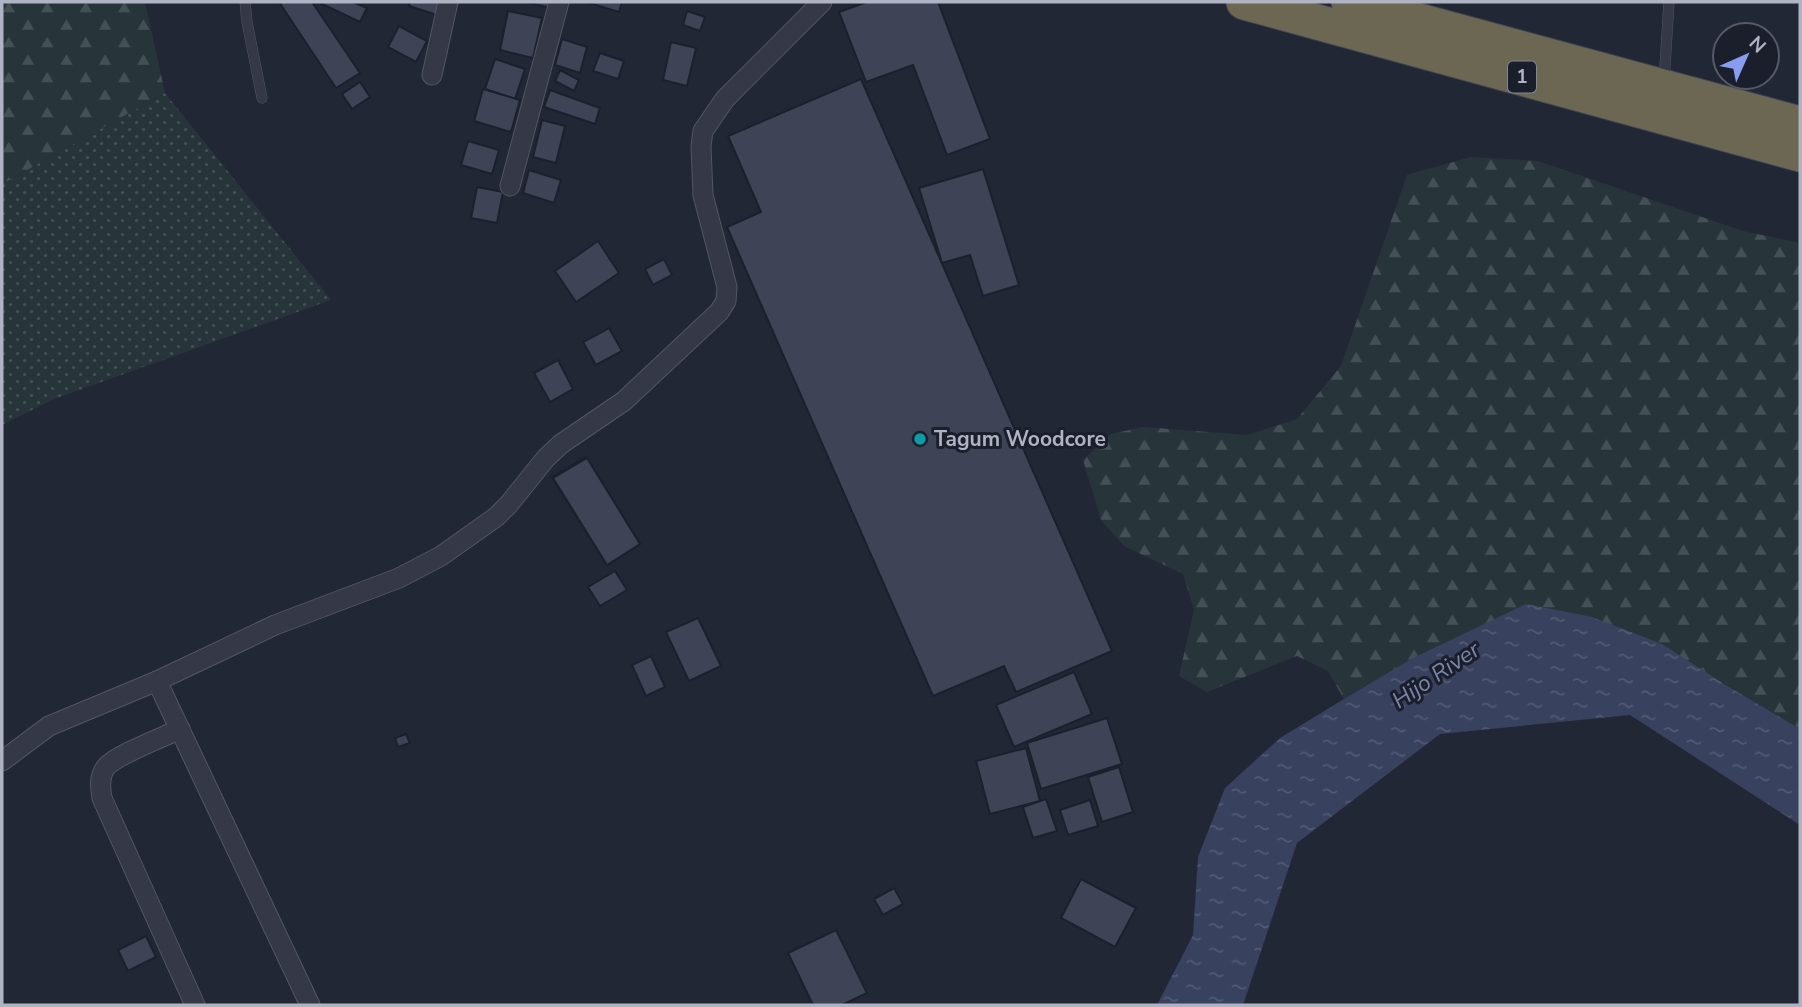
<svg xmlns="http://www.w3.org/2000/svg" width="1802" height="1007" font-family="'Nunito Sans',sans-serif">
	<defs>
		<pattern id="grass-dots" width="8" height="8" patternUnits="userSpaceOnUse" patternTransform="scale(1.75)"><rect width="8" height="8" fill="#27353a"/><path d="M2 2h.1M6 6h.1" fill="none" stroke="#445055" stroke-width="1.8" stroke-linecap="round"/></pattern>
		<pattern id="forest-firs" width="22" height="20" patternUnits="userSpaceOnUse" patternTransform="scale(1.75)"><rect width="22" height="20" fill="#27353a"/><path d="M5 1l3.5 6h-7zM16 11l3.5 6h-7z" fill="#445055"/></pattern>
		<pattern id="water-ripples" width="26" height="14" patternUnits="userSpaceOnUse" patternTransform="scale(1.75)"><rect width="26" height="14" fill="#38415e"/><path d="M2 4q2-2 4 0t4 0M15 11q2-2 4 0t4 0" fill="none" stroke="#525a73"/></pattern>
	</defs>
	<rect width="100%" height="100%" fill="#222736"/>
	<polygon fill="url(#grass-dots)" points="165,93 331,300 54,399 2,425 2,184"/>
	<g fill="url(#forest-firs)">
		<polygon points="2,2 145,2 165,93 2,184"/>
		<polygon points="1471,157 1538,161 1743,231 1800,243 1800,729 1724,684 1411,659 1344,699 1328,671 1297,656 1207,692 1179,676 1194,610 1183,574 1124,546 1101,520 1083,460 1111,434 1143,427 1247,435 1297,419 1341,366 1407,175"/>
	</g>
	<polygon fill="url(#water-ripples)" points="1526,604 1592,617 1662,644 1724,684 1800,729 1800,825 1630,715 1440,734 1297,843 1243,1005 1157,1005 1193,935 1198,857 1225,788 1280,738 1344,699 1411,659"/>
	<g fill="#3e4456" stroke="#1c202d" stroke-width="2">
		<polygon points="279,2 312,2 360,73 336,88"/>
		<polygon points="323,2 353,2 367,8 360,22 322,4"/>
		<polygon points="410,2 441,2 437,15 409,6"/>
		<polygon points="525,2 553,2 551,8"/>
		<polygon points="586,2 622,2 619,12"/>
		<polygon points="867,2 938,2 990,139 947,155 913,65 866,82 839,12"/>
		<polygon points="508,11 542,18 533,58 500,50"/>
		<polygon points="687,11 705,17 700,31 683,25"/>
		<polygon points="399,26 427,41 416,62 388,47"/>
		<polygon points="562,39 587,47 580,73 555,65"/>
		<polygon points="671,42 696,48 687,86 663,80"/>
		<polygon points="600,53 624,61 618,79 593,71"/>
		<polygon points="495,59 525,69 515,99 485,89"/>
		<polygon points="560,70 579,80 574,91 555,81"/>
		<polygon points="861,79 1112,651 1016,692 1004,666 933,696 727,227 761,212 728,136"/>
		<polygon points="360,82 370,97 352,109 342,94"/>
		<polygon points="483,89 520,100 511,132 474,121"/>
		<polygon points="550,90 600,108 595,124 544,107"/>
		<polygon points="542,120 565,126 556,163 533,157"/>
		<polygon points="468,141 499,150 492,174 461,165"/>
		<polygon points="983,169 1019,285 983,296 970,255 942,263 919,188"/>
		<polygon points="529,170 561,180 554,203 523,193"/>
		<polygon points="477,187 503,192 497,223 471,218"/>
		<polygon points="598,241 619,273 576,302 555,271"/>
		<polygon points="664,259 672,275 653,285 645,269"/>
		<polygon points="609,328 622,351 596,365 583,342"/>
		<polygon points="558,360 573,389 550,402 534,373"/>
		<polygon points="586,457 640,544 607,565 552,477"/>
		<polygon points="587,458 640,544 607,565 553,478"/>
		<polygon points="615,571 627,590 600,606 588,587"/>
		<polygon points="698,618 721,666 689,681 666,632"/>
		<polygon points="651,656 665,687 646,696 632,665"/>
		<polygon points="1074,672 1092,714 1014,747 996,705"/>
		<polygon points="1107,718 1122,764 1041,789 1027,743"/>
		<polygon points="406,734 410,743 398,747 395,738"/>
		<polygon points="1026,748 1040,801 990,814 976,761"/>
		<polygon points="1119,767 1133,812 1102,822 1088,777"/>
		<polygon points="1046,799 1057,831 1033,838 1023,807"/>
		<polygon points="1090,800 1098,826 1068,835 1060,810"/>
		<polygon points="1081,879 1136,908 1115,947 1061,918"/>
		<polygon points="894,888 903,904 883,915 874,899"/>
		<polygon points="836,930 867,993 842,1005 813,1005 788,953"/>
		<polygon points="146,936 156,957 128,971 118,950"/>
	</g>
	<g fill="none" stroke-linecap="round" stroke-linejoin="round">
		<defs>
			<g id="lane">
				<polyline points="245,2 247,22 262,98"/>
				<polyline points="1664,82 1669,2"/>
			</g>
			<g id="street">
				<polyline points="432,75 448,2"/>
				<polyline points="510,186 559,2"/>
				<polyline points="157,681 310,1005"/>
				<path d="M180,729C164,737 116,755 106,767C99,776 100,787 102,798L195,1005"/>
				<polyline points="2,761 49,726 157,681 275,625 399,578 441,556 496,517 509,504 546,458 561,444 624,401 719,312 726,301 727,287 703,195 701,146 703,131 725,99 822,2"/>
			</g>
			<g id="highway">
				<polyline points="1244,2 1800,154"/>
				<polyline points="1349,2 1800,124"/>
			</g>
		</defs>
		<use href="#lane" stroke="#525664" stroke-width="11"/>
		<use href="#street" stroke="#525664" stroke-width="21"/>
		<use href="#highway" stroke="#3f4351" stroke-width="37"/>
		<use href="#lane" stroke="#353947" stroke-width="10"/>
		<use href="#street" stroke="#353947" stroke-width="19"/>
		<use href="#highway" stroke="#6c6753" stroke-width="35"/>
	</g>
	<circle fill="#0f9aa8" stroke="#1b1e2b" stroke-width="2.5" cx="920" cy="439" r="7"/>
	<g text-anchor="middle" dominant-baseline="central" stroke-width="6" stroke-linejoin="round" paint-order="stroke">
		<rect fill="#1b1e2b" stroke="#838695" stroke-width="2" x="1508" y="61.5" width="28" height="31" rx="5"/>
		<g font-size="19" font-weight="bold" fill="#afb3c3">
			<text x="1522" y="77">1</text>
		</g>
		<g font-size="21" font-weight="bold" fill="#afb3c3" stroke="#1b1e2b" text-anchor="start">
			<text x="934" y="439">Tagum Woodcore</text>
		</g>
		<g font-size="23" font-style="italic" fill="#7a86aa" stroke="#1b1e2b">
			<text transform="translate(1436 675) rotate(-34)">Hijo River</text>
		</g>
	</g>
	<rect width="1802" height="1007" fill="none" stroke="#afb3c3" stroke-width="7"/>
	<g transform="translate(1746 56) rotate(45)"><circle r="33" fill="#1b1e2b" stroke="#565a68" stroke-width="2"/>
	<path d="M0-5L12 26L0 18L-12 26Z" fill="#889def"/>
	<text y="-10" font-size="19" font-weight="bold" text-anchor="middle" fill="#afb3c3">N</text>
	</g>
</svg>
